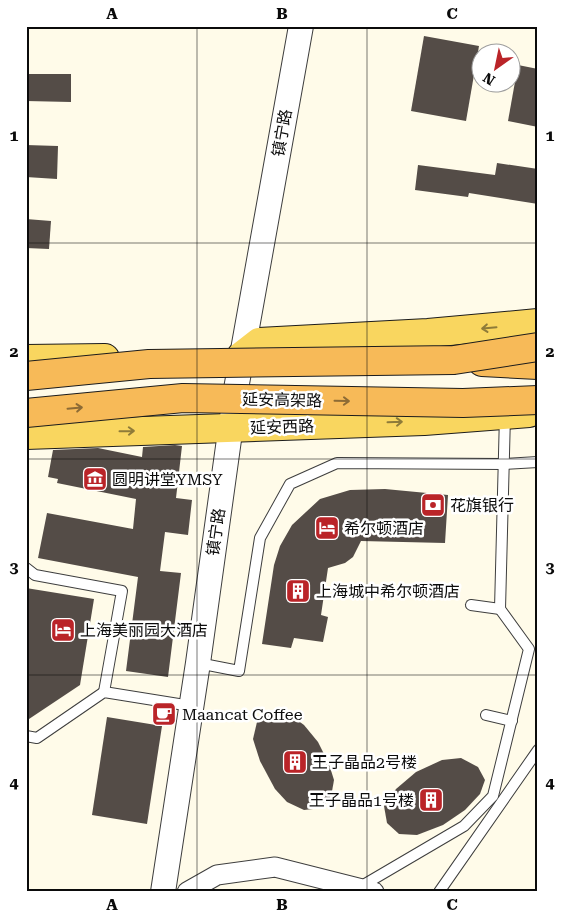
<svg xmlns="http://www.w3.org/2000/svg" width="564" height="918" font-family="'Roboto Serif','Noto Sans SC',serif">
	<rect width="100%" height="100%" fill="#fffbe9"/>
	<g fill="#544c47">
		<polygon points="424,36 479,46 466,121 411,111"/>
		<polygon points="518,65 538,69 538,127 508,121"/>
		<polygon points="26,74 71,74 71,102 26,101"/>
		<polygon points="26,145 58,146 57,179 26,177"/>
		<polygon points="497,163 538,169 538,204 469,193 468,197 415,190 418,165 495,175"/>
		<polygon points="26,219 51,221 49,249 26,248"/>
		<polygon points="175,445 182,446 176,498 192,500 188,535 165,532 160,571 181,573 168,677 126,671 138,577 38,558 47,513 133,529 136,499 57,483 58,479 48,477 53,450 98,448 142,457 143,447"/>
		<polygon points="385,489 448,495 445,543 361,541 353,557 345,563 328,568 321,615 328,617 323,642 294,638 291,648 262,644 274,565 280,546 292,525 320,499 350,490"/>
		<polygon points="26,588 94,599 80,685 26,721"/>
		<polygon points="269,712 286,712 304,725 318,742 329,764 334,780 331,797 322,808 304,810 287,802 275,789 260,761 253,739 257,722"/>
		<polygon points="107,717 162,726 147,824 92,815"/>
		<polygon points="461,758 478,767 485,780 480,794 465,810 443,825 417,835 399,834 387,823 384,806 396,789 416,772 442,760"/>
	</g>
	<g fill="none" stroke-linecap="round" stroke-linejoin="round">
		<defs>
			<g id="service">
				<polyline points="26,568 35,575 122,591 104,692"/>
				<polyline points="471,605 500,609"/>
				<polyline points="198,663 239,671 260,538 290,484 337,463 504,464 538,462"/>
				<polyline points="486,715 512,721"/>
				<polyline points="26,736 37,738 104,692 191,706"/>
				<polyline points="360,887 464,826 493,796 529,649 500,609 505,415"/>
				<polyline points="439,892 538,750"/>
			</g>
			<polyline id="minor" points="187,892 217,875 275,867 374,892"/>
			<polyline id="tertiary" points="163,892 198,663 236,389 301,26"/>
			<g id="primary">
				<polyline points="241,356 259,342 428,333 538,323"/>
				<polyline points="26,359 105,358"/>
				<polyline points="26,435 424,421 529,413"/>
			</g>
			<polyline id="trunk" points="482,362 538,365"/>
		</defs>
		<use href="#service" stroke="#3e3e3e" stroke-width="12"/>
		<use href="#minor" stroke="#3e3e3e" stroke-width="21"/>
		<use href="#tertiary" stroke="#3e3e3e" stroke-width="26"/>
		<use href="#primary" stroke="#1c1c1c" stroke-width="30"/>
		<use href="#trunk" stroke="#1c1c1c" stroke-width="30"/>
		<use href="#service" stroke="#fff" stroke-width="10"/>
		<use href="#minor" stroke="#fff" stroke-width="19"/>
		<use href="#tertiary" stroke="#fff" stroke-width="24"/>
		<use href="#primary" stroke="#f9d65f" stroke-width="28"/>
		<use href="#trunk" stroke="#f7ba58" stroke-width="28"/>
		<defs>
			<g id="trunk-bridge">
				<polyline points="26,376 149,364 454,360 538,347"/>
				<polyline points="26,413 183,398 463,403 538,400"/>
			</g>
		</defs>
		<use href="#trunk-bridge" stroke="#1c1c1c" stroke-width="30" stroke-linecap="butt"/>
		<use href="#trunk-bridge" stroke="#f7ba58" stroke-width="28"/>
	</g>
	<defs><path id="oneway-shaft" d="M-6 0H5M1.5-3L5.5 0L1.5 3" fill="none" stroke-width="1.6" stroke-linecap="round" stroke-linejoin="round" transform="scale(1.25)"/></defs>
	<g stroke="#8e7b39">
		<use href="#oneway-shaft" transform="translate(489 328) rotate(175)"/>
		<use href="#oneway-shaft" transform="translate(395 422) rotate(-2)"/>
		<use href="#oneway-shaft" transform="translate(127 431) rotate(-1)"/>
	</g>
	<g stroke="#8d6b35">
		<use href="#oneway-shaft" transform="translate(342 401) rotate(1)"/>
		<use href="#oneway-shaft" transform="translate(75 408) rotate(-5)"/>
	</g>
	<path fill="none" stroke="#0b0b0b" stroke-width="1" stroke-opacity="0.55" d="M197,26V892M367,26V892M26,243H538M26,459H538M26,675H538"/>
	<defs>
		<symbol id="museum-square" viewBox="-11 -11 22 22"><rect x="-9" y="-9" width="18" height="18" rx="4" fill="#ba2428" stroke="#fff"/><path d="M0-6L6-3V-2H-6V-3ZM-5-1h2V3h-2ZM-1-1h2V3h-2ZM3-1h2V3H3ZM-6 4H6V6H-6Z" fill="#fff"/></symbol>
		<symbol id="bank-square" viewBox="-11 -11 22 22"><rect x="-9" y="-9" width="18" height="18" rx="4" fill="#ba2428" stroke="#fff"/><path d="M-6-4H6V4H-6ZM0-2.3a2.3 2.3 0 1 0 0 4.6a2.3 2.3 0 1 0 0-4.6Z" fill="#fff"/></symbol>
		<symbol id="hotel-square" viewBox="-11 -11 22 22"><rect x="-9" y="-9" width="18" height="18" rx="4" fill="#ba2428" stroke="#fff"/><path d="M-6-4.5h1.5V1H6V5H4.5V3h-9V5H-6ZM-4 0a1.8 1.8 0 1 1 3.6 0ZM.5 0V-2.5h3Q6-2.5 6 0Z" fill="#fff"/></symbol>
		<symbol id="building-square" viewBox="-11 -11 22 22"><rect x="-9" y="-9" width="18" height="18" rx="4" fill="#ba2428" stroke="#fff"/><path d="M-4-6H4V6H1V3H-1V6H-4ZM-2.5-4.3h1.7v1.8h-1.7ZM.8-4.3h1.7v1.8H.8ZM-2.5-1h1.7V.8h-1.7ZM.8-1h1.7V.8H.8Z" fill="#fff"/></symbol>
		<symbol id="cafe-square" viewBox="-11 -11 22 22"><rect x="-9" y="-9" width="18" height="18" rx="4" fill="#ba2428" stroke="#fff"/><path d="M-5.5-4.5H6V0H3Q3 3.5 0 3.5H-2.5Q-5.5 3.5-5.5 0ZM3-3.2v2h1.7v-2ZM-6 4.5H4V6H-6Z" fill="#fff"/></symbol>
	</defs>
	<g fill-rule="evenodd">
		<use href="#museum-square" x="81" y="465" width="28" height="28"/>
		<use href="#bank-square" x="419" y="491" width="28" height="28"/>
		<use href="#hotel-square" x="313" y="514" width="28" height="28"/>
		<use href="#building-square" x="284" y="577" width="28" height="28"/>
		<use href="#hotel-square" x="49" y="616" width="28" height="28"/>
		<use href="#cafe-square" x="150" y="700" width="28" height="28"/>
		<use href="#building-square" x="281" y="748" width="28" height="28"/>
		<use href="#building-square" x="417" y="786" width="28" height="28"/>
	</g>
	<g text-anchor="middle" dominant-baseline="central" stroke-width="5" stroke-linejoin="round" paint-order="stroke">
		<g font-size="16" fill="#0b0b0b" stroke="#fff">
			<text transform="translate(282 133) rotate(-80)">镇宁路</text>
			<text transform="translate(282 400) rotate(1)">延安高架路</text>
			<text transform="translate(282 427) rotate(-2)">延安西路</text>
			<text transform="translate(216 532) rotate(-82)">镇宁路</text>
		</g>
		<g font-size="16" fill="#0b0b0b" stroke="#fff" text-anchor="start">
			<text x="112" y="479">圆明讲堂YMSY</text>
			<text x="450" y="505">花旗银行</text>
			<text x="344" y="528">希尔顿酒店</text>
			<text x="316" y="591">上海城中希尔顿酒店</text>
			<text x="80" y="630">上海美丽园大酒店</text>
			<text x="182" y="714">Maancat Coffee</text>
			<text x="312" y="762">王子晶品2号楼</text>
			<text x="414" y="800" text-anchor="end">王子晶品1号楼</text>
		</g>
	</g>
	<rect width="564" height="918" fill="none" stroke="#ffffff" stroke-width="55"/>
	<g transform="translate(496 68) rotate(213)"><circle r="24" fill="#ffffff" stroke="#9d9d9d"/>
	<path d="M0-4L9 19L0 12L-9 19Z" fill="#ba2428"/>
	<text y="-8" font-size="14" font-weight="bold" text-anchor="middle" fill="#0b0b0b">N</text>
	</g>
	<rect x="28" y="28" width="508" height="862" fill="none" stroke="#0b0b0b" stroke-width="2"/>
	<g font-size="16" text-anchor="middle" font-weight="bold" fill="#0b0b0b">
		<text x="112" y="19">A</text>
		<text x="282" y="19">B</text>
		<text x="452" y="19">C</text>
		<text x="14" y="141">1</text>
		<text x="550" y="141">1</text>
		<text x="14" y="357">2</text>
		<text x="550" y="357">2</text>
		<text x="14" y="573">3</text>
		<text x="550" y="573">3</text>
		<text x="14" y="788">4</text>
		<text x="550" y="788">4</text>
		<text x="112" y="910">A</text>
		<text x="282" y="910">B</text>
		<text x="452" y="910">C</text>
	</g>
</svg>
